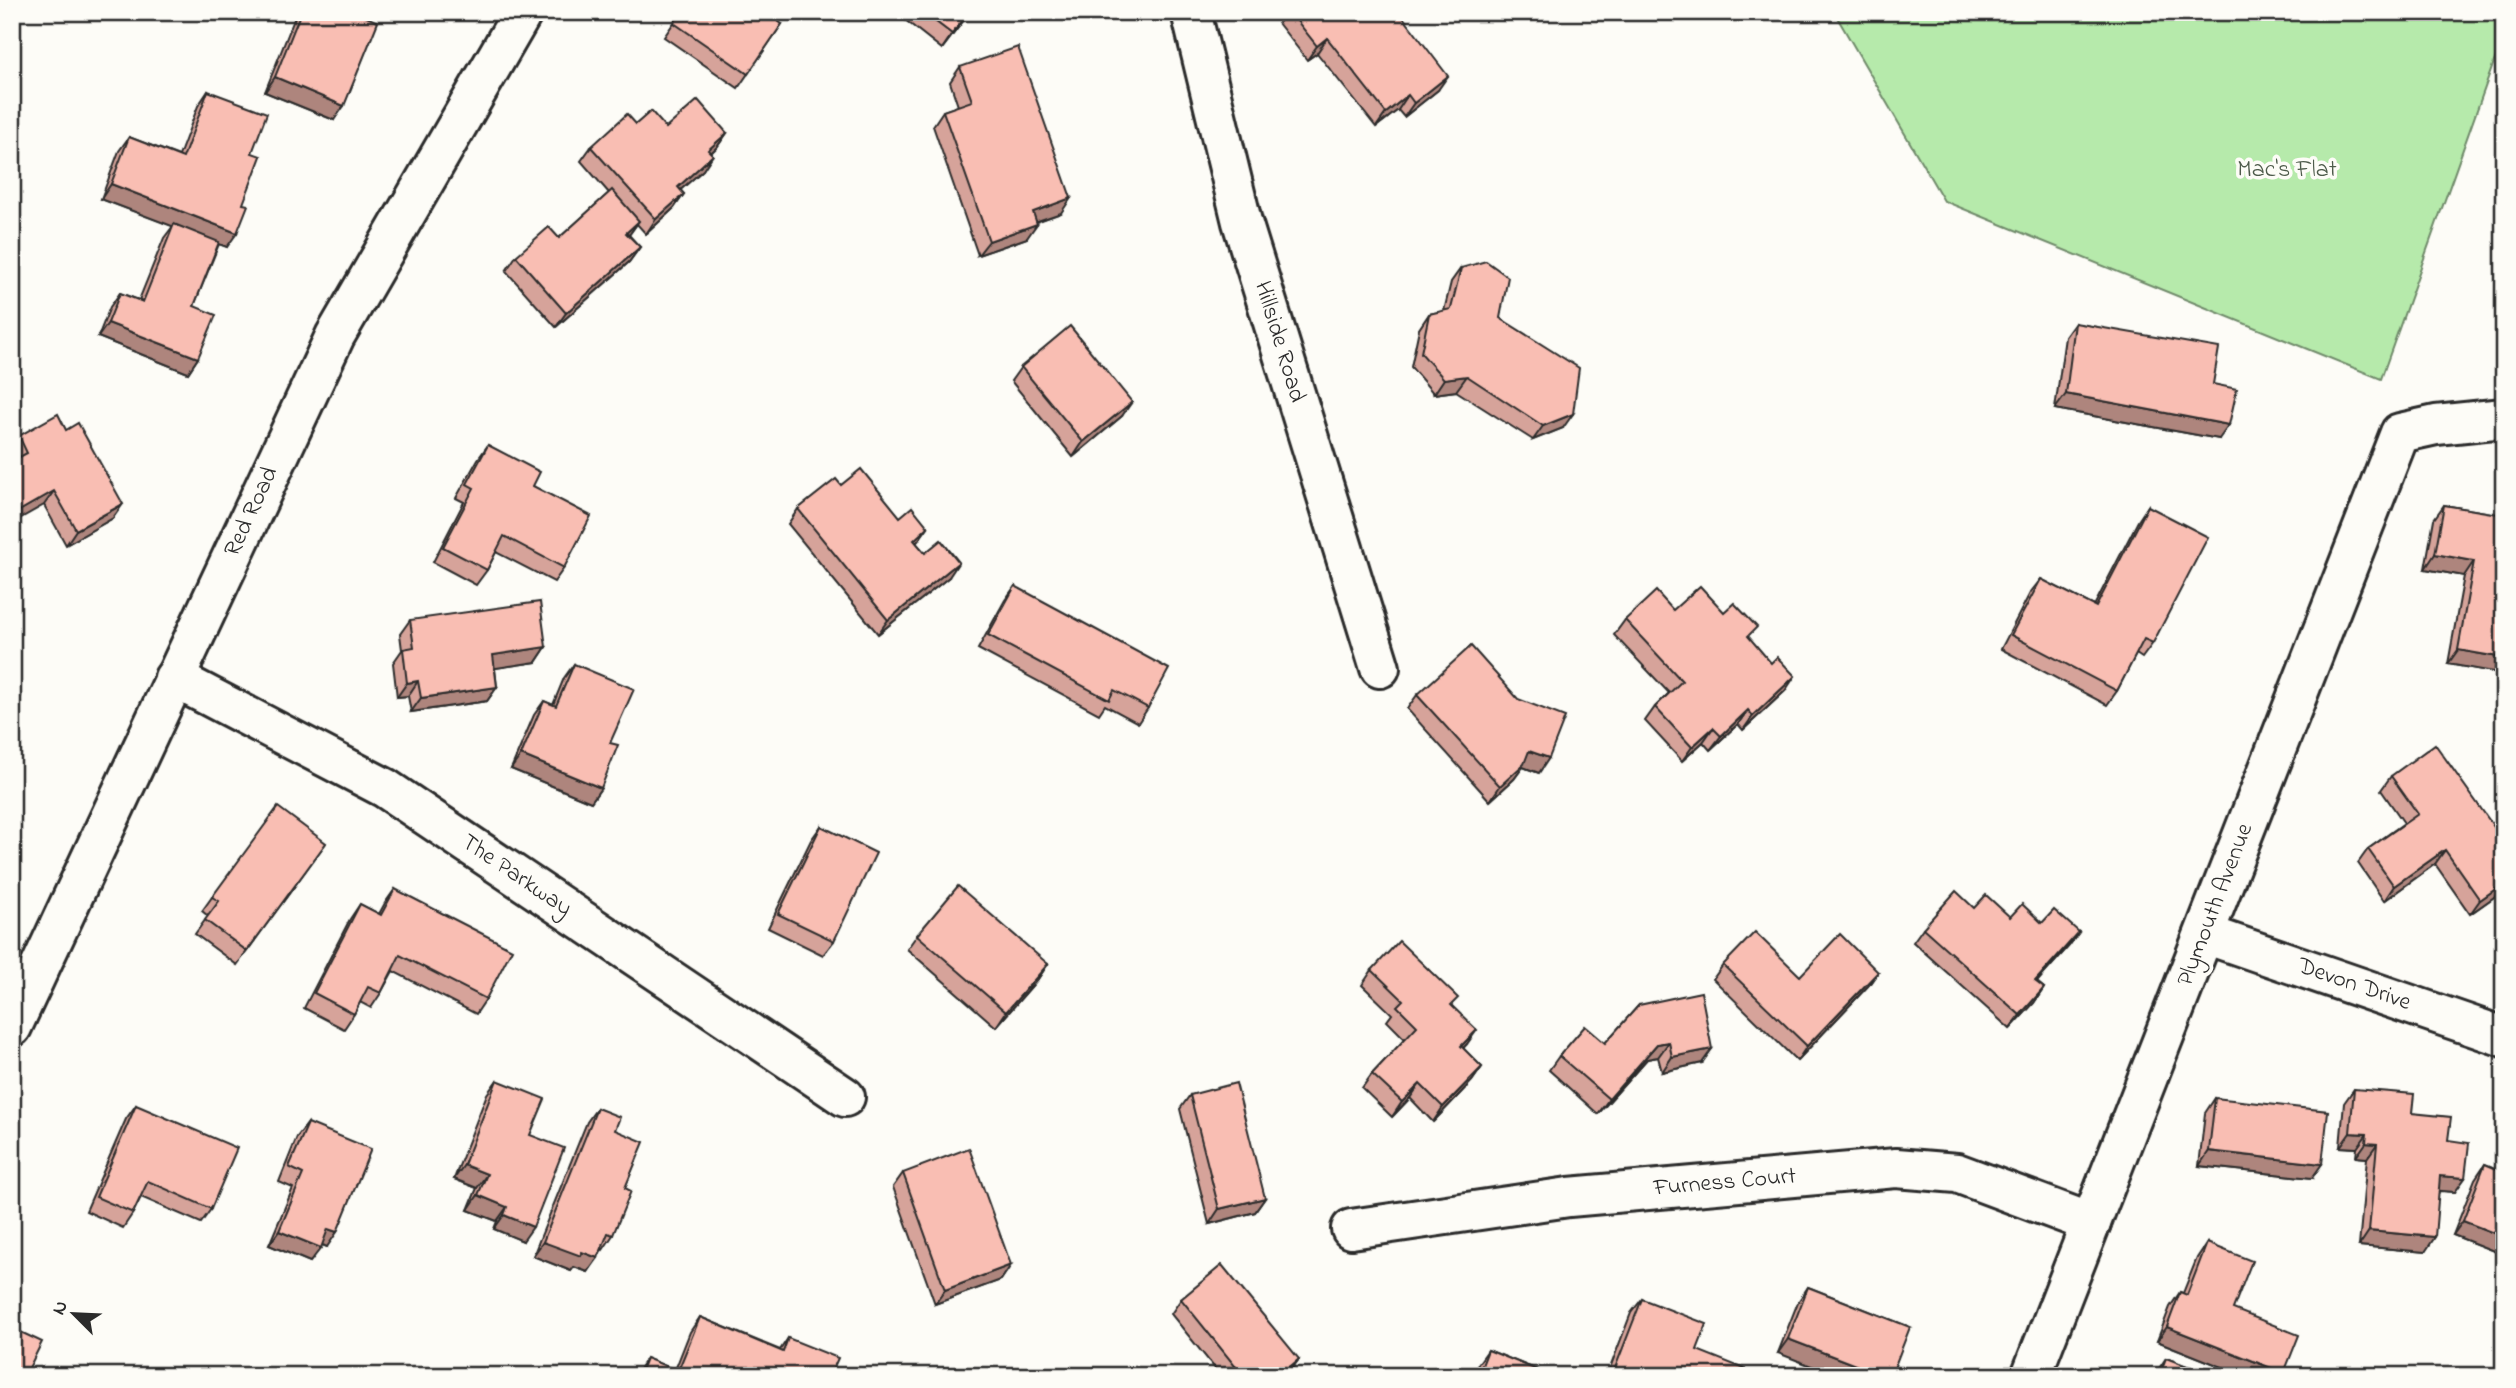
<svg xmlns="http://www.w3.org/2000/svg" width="2516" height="1388" font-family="'Indie Flower',sans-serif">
	<rect width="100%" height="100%" fill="#fdfcf7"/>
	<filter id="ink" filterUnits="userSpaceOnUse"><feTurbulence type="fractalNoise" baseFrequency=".0143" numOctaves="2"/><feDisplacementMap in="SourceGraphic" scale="14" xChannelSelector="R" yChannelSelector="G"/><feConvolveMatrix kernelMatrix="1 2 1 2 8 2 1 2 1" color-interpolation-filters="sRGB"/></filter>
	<g filter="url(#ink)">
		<polygon fill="#b6eaab" stroke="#708a6b" stroke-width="2" points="1834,12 2504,12 2504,34 2381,379 1944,201"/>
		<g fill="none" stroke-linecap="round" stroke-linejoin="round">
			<defs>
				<g id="street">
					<polyline points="1191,12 1242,222 1380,668"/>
					<polyline points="174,678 385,788 845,1097"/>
					<polyline points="2205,934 2504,1037"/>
					<polyline points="12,1027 335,336 523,12"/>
					<polyline points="1351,1229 1569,1197 1896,1168 1957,1173 2091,1223"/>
					<polyline points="2031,1376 2400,433 2436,425 2504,418"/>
				</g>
			</defs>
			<use href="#street" stroke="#2b2b2b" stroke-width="44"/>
			<use href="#street" stroke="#fdfcf7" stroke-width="38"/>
		</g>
		<g fill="#d6a39a" stroke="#2b2b2b" stroke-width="2">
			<polygon points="297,12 355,12 334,120 265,92"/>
			<polygon points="681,12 782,24 738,88 664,37"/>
			<polygon points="895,12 970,12 942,49"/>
			<polygon points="1285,12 1290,12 1438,90 1404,117 1398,110 1376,127 1317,53 1307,60 1278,23"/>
			<polygon points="960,67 1061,213 1036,222 1027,238 978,255 933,126 943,111 958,106 950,82"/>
			<polygon points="208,91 252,153 227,247 219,244 194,306 198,358 188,373 98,337 110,307 120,293 139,300 164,238 173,226 101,199 119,151 129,137 179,156 198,106"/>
			<polygon points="636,124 666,128 727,133 717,147 711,153 703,170 680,190 684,194 674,208 646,234 637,224 629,235 640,247 629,262 556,327 506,271 516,256 559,238 609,193 581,161 591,147"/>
			<polygon points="1461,268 1500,318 1563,428 1533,440 1456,391 1434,394 1411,367 1419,329 1429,314 1444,311 1451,282"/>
			<polygon points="2075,323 2213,384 2219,439 2055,409 2065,337"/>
			<polygon points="1021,367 1122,416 1073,457 1011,381"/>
			<polygon points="19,436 113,518 66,545 44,505 12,458 12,445"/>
			<polygon points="488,445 533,486 564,568 554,582 496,552 487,570 476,585 433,562 464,502 456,498 478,459"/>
			<polygon points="841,485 900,517 928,527 916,543 925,553 949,577 878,634 788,524 798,509"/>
			<polygon points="2444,505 2504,515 2499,673 2448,664 2464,576 2425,569 2434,519"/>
			<polygon points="2148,506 2153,643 2142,658 2136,654 2117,691 2107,705 2001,649 2030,593 2041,579 2094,606 2138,521"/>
			<polygon points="1015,586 1148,708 1138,723 1105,705 1099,714 978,649 1005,600"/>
			<polygon points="1673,610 1749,638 1785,691 1743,730 1738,724 1710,750 1703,742 1682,761 1645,721 1655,707 1669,693 1614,635 1625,620"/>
			<polygon points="410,620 546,647 536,662 495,668 497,687 487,701 411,712 408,696 397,697 393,663 402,650 400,634"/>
			<polygon points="574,664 610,743 601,788 591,802 511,769 534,715 544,701 553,705 564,678"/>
			<polygon points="1417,695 1539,773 1523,767 1514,779 1490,801 1407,709"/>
			<polygon points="2391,776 2504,841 2504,890 2470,914 2435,864 2384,901 2358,863 2368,849 2404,823 2381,790"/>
			<polygon points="821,826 834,941 823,955 768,928 811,840"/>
			<polygon points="326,843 237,965 195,934 208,916 202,911 212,897"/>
			<polygon points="395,889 486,999 476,1014 393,971 381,993 371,1008 360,1002 354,1014 344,1029 304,1008 350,919 360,904 379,914 385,903"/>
			<polygon points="1974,908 2010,917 2042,923 2079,932 2069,946 2037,982 2044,988 2034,1003 2010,1029 1913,942 1923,928"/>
			<polygon points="917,935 1048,964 1038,979 996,1027 907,949"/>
			<polygon points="1723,965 1800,976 1878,972 1868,986 1797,1061 1713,979"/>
			<polygon points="1372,970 1452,1006 1467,1044 1463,1048 1482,1067 1472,1081 1433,1122 1410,1098 1392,1117 1362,1088 1372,1074 1405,1039 1387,1021 1392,1014 1362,985"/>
			<polygon points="1639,1005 1702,1063 1662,1072 1658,1057 1647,1059 1598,1114 1549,1070 1559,1056 1605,1043"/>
			<polygon points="497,1080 530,1135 523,1241 494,1229 497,1221 468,1210 477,1188 454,1179 487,1094"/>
			<polygon points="2354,1089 2412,1113 2448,1140 2455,1192 2439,1191 2425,1252 2359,1246 2367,1158 2356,1157 2357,1148 2340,1147 2344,1103"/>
			<polygon points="1190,1095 1265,1198 1255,1212 1209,1224 1180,1109"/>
			<polygon points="2215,1098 2312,1178 2199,1166 2205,1113"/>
			<polygon points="136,1105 211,1209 201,1223 141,1197 133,1213 123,1228 86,1211 126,1119"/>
			<polygon points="597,1108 615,1130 613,1235 603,1250 602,1249 588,1272 574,1267 571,1271 533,1256 587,1122"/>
			<polygon points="308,1123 327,1247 322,1245 310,1262 269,1245 293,1188 279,1182 297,1137"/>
			<polygon points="2485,1164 2504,1172 2504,1255 2453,1235 2475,1179"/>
			<polygon points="903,1173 1011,1265 1001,1280 935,1304 893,1187"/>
			<polygon points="2207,1243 2233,1309 2284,1373 2282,1376 2245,1376 2157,1341 2170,1307 2180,1292 2183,1293 2197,1258"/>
			<polygon points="1808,1287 1910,1327 1778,1353 1798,1302"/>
			<polygon points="1181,1299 1299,1359 1286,1376 1221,1376 1171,1314"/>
			<polygon points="1642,1299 1697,1350 1743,1376 1607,1376 1631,1313"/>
			<polygon points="700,1317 780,1350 788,1338 830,1376 635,1376 646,1358 675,1370 690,1332"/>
			<polygon points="1488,1350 1552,1376 1473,1376 1478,1364"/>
			<polygon points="2166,1358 2213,1376 2154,1376"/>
		</g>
		<g fill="#ae857d" stroke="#2b2b2b" stroke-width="2">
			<polygon points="969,12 970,12 942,49 952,34"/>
			<polygon points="1327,38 1317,53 1307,60 1317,46"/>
			<polygon points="1448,76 1438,90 1404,117 1414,103"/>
			<polygon points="275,77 344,106 334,120 265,92"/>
			<polygon points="1408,95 1398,110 1376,127 1386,113"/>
			<polygon points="727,133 717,147 698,165 708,150"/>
			<polygon points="713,155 703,170 668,201 678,187"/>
			<polygon points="111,184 237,233 227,247 101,199"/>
			<polygon points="684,194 674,208 646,234 656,219"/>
			<polygon points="1071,198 1061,213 1023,226 1033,212"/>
			<polygon points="639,221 629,235 626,233"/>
			<polygon points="1037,224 1027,238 978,255 989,241"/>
			<polygon points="640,247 629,262 556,327 566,313"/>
			<polygon points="108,323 198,358 188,373 98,337"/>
			<polygon points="1467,376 1456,391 1434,394 1444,379"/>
			<polygon points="2066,394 2229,425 2219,439 2055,409"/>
			<polygon points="1132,402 1122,416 1073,457 1083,442"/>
			<polygon points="1573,414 1563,428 1533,440 1543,426"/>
			<polygon points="54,491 44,505 12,523 12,515"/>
			<polygon points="123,504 113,518 66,545 76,530"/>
			<polygon points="928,527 918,541 904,554 914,540"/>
			<polygon points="2435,554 2474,561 2464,576 2425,569"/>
			<polygon points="959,562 949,577 878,634 888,620"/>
			<polygon points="546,647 536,662 483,670 493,655"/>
			<polygon points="2458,650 2504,658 2504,667 2499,673 2448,664"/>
			<polygon points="1795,676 1785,691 1743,730 1753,716"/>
			<polygon points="418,681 408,696 397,697 407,683"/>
			<polygon points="497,687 487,701 411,712 421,698"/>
			<polygon points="1748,710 1738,724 1710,750 1721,736"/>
			<polygon points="1713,728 1703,742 1682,761 1692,747"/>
			<polygon points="1529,751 1549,758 1539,773 1523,767 1514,779 1490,801 1500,786"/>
			<polygon points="521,755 601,788 591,802 511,769"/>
			<polygon points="2445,850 2435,864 2384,901 2394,886"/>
			<polygon points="2504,883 2504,890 2470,914 2480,900"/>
			<polygon points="2079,932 2069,946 2025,995 2035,981"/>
			<polygon points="1048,964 1038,979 996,1027 1006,1012"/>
			<polygon points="1878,972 1868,986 1797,1061 1807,1046"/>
			<polygon points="2044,988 2034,1003 2010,1029 2020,1015"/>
			<polygon points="1477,1030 1467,1044 1451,1061 1461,1046"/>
			<polygon points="1669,1042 1658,1057 1647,1059 1598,1114 1609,1099 1657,1044"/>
			<polygon points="1712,1049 1702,1063 1662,1072 1672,1057"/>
			<polygon points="1482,1067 1472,1081 1433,1122 1443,1107"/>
			<polygon points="1420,1084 1410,1098 1392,1117 1402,1102"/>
			<polygon points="2350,1133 2367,1134 2357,1148 2340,1147"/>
			<polygon points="2366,1143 2377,1144 2367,1158 2356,1157"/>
			<polygon points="2209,1151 2322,1164 2312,1178 2199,1166"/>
			<polygon points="464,1165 487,1174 477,1188 454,1179"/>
			<polygon points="2440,1176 2465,1178 2455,1192 2430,1190"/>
			<polygon points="478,1195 507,1207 497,1221 468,1210"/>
			<polygon points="1265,1198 1255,1212 1209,1224 1219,1209"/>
			<polygon points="504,1215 533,1227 523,1241 494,1229"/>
			<polygon points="2463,1221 2504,1237 2504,1255 2453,1235"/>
			<polygon points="328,1229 337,1232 327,1247 318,1243"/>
			<polygon points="279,1231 321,1248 310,1262 269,1245"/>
			<polygon points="2369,1231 2435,1237 2425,1252 2359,1246"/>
			<polygon points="543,1242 582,1252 598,1258 588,1272 574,1267 571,1271 533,1256"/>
			<polygon points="1011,1265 1001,1280 935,1304 945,1290"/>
			<polygon points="2167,1327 2284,1373 2282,1376 2245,1376 2157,1341"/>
			<polygon points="1788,1339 1884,1376 1837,1376 1778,1353"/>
			<polygon points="1299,1359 1289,1373 1286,1376 1279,1376"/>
		</g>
		<g fill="#f9beb3" stroke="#2b2b2b" stroke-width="2">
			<polygon points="301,12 355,12 378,22 344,106 275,77"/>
			<polygon points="681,12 765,12 782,24 748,74 674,23"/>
			<polygon points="923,12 969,12 952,34"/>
			<polygon points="1290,12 1399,12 1448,76 1414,103 1408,95 1386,113 1327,38 1317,46"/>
			<polygon points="1018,47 1071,198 1033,212 1037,224 989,241 943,111 972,101 960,67"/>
			<polygon points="208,91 267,113 252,153 261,156 243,204 248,205 237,233 111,184 129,137 183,158"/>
			<polygon points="698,100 727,133 708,150 713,155 678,187 684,194 656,219 591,147 627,114 636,124 651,111 666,128"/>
			<polygon points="612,190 639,221 626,233 640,247 566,313 516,256 549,227 559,238"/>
			<polygon points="174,224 219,242 194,306 216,315 198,358 108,323 120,293 143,302"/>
			<polygon points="1486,261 1508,277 1500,318 1579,368 1573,414 1543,426 1467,376 1444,379 1421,353 1429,314 1451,309 1461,268"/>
			<polygon points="2075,323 2219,348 2213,384 2237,389 2229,425 2066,394"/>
			<polygon points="1070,326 1132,402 1083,442 1021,367"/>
			<polygon points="58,414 66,430 78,423 123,504 76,530 54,491 12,515 12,461 27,453 19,436"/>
			<polygon points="488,445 540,472 533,486 591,516 564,568 504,536 487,570 443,547 474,488 467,484"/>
			<polygon points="861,469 900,517 912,507 928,527 914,540 925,553 941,540 959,562 888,620 798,509 836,479 841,485"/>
			<polygon points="2444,505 2504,515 2504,658 2458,650 2474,561 2435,554"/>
			<polygon points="2148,506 2208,537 2153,643 2144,639 2117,691 2011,635 2041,579 2096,607"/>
			<polygon points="1015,586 1169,669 1148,708 1114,690 1109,700 988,635"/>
			<polygon points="1700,586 1724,612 1734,603 1757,627 1748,636 1771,663 1777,657 1795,676 1753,716 1748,710 1721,736 1713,728 1692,747 1655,707 1682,681 1625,620 1656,591 1673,610"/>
			<polygon points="540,602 546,647 493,655 497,687 421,698 418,681 407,683 403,649 414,647 410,620"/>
			<polygon points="1471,646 1518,699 1565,717 1549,758 1529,751 1524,764 1500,786 1417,695"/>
			<polygon points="574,664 634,689 610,743 618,745 601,788 521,755 544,701 556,706"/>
			<polygon points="12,692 21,696 12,717"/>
			<polygon points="12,735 19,738 12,755"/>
			<polygon points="2435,744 2504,841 2504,883 2480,900 2445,850 2394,886 2368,849 2418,814 2391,776"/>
			<polygon points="278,807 326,843 247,951 205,920 219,901 212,897"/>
			<polygon points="821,826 876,853 834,941 778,914"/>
			<polygon points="958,886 1048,964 1006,1012 917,935"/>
			<polygon points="395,889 512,949 486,999 400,955 381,993 368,987 354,1014 314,993 360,904 381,915"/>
			<polygon points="1956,891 1974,908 1986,895 2010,917 2022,904 2042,923 2054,910 2079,932 2035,981 2044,988 2020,1015 1923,928"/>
			<polygon points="1755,932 1800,976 1840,934 1878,972 1807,1046 1723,965"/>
			<polygon points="1399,941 1458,998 1451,1005 1477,1030 1461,1046 1482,1067 1443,1107 1420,1084 1402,1102 1372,1074 1417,1026 1397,1006 1403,1000 1372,970"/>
			<polygon points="1701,992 1712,1049 1672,1057 1669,1042 1657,1044 1609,1099 1559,1056 1585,1026 1605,1043 1639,1005"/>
			<polygon points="497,1080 545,1099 530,1135 564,1148 533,1227 504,1215 507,1207 478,1195 487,1174 464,1165"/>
			<polygon points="1236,1083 1265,1198 1219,1209 1190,1095"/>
			<polygon points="2354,1089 2414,1094 2412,1113 2451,1117 2448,1140 2469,1143 2465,1178 2440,1176 2435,1237 2369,1231 2377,1144 2366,1143 2367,1134 2350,1133"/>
			<polygon points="2215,1098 2328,1111 2322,1164 2209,1151"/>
			<polygon points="136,1105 237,1148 211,1209 148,1181 133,1213 96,1197"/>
			<polygon points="597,1108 620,1117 615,1130 644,1142 625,1188 631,1191 613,1235 608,1233 598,1258 582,1252 581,1256 543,1242"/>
			<polygon points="308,1123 371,1149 337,1232 328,1229 321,1248 279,1231 303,1174 289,1167"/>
			<polygon points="969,1148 1011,1265 945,1290 903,1173"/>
			<polygon points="2485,1164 2504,1172 2504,1237 2463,1221"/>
			<polygon points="2207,1243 2252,1261 2233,1309 2299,1335 2284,1373 2167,1327 2180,1292 2187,1295"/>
			<polygon points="1222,1265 1299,1359 1279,1376 1243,1376 1181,1299"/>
			<polygon points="1808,1287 1910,1327 1891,1376 1884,1376 1788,1339"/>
			<polygon points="1642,1299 1707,1324 1697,1350 1745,1369 1743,1376 1612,1376"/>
			<polygon points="700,1317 783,1352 788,1338 838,1358 830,1376 639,1376 646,1358 678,1371"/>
			<polygon points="12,1328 42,1342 25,1376 12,1376"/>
			<polygon points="1488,1350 1552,1376 1478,1376"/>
			<polygon points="2166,1358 2213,1376 2159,1376"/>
		</g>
	</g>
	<g text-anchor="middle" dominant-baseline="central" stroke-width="7" stroke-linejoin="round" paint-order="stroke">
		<g font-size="24" fill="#4e5b4b" stroke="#fdfcf7">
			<text x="2287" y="170">Mac's Flat</text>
		</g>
		<g font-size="24" fill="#2b2b2b" stroke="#fdfcf7">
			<text transform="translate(1279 342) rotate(73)">Hillside Road</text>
			<text transform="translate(252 512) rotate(-65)">Red Road</text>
			<text transform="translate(516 876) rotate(34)">The Parkway</text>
			<text transform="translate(2216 905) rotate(-69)">Plymouth Avenue</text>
			<text transform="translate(2354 985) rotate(19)">Devon Drive</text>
			<text transform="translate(1725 1183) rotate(-5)">Furness Court</text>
		</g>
	</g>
	<rect width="2516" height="1388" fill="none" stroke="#fdfcf7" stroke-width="42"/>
	<rect x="21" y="21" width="2474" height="1346" fill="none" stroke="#2b2b2b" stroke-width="2.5" filter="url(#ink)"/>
	<g transform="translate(74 1314) rotate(294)" stroke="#fdfcf7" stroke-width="5" paint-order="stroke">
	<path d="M0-5L12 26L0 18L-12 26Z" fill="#2b2b2b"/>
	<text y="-10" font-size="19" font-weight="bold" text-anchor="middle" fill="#2b2b2b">N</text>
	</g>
</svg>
